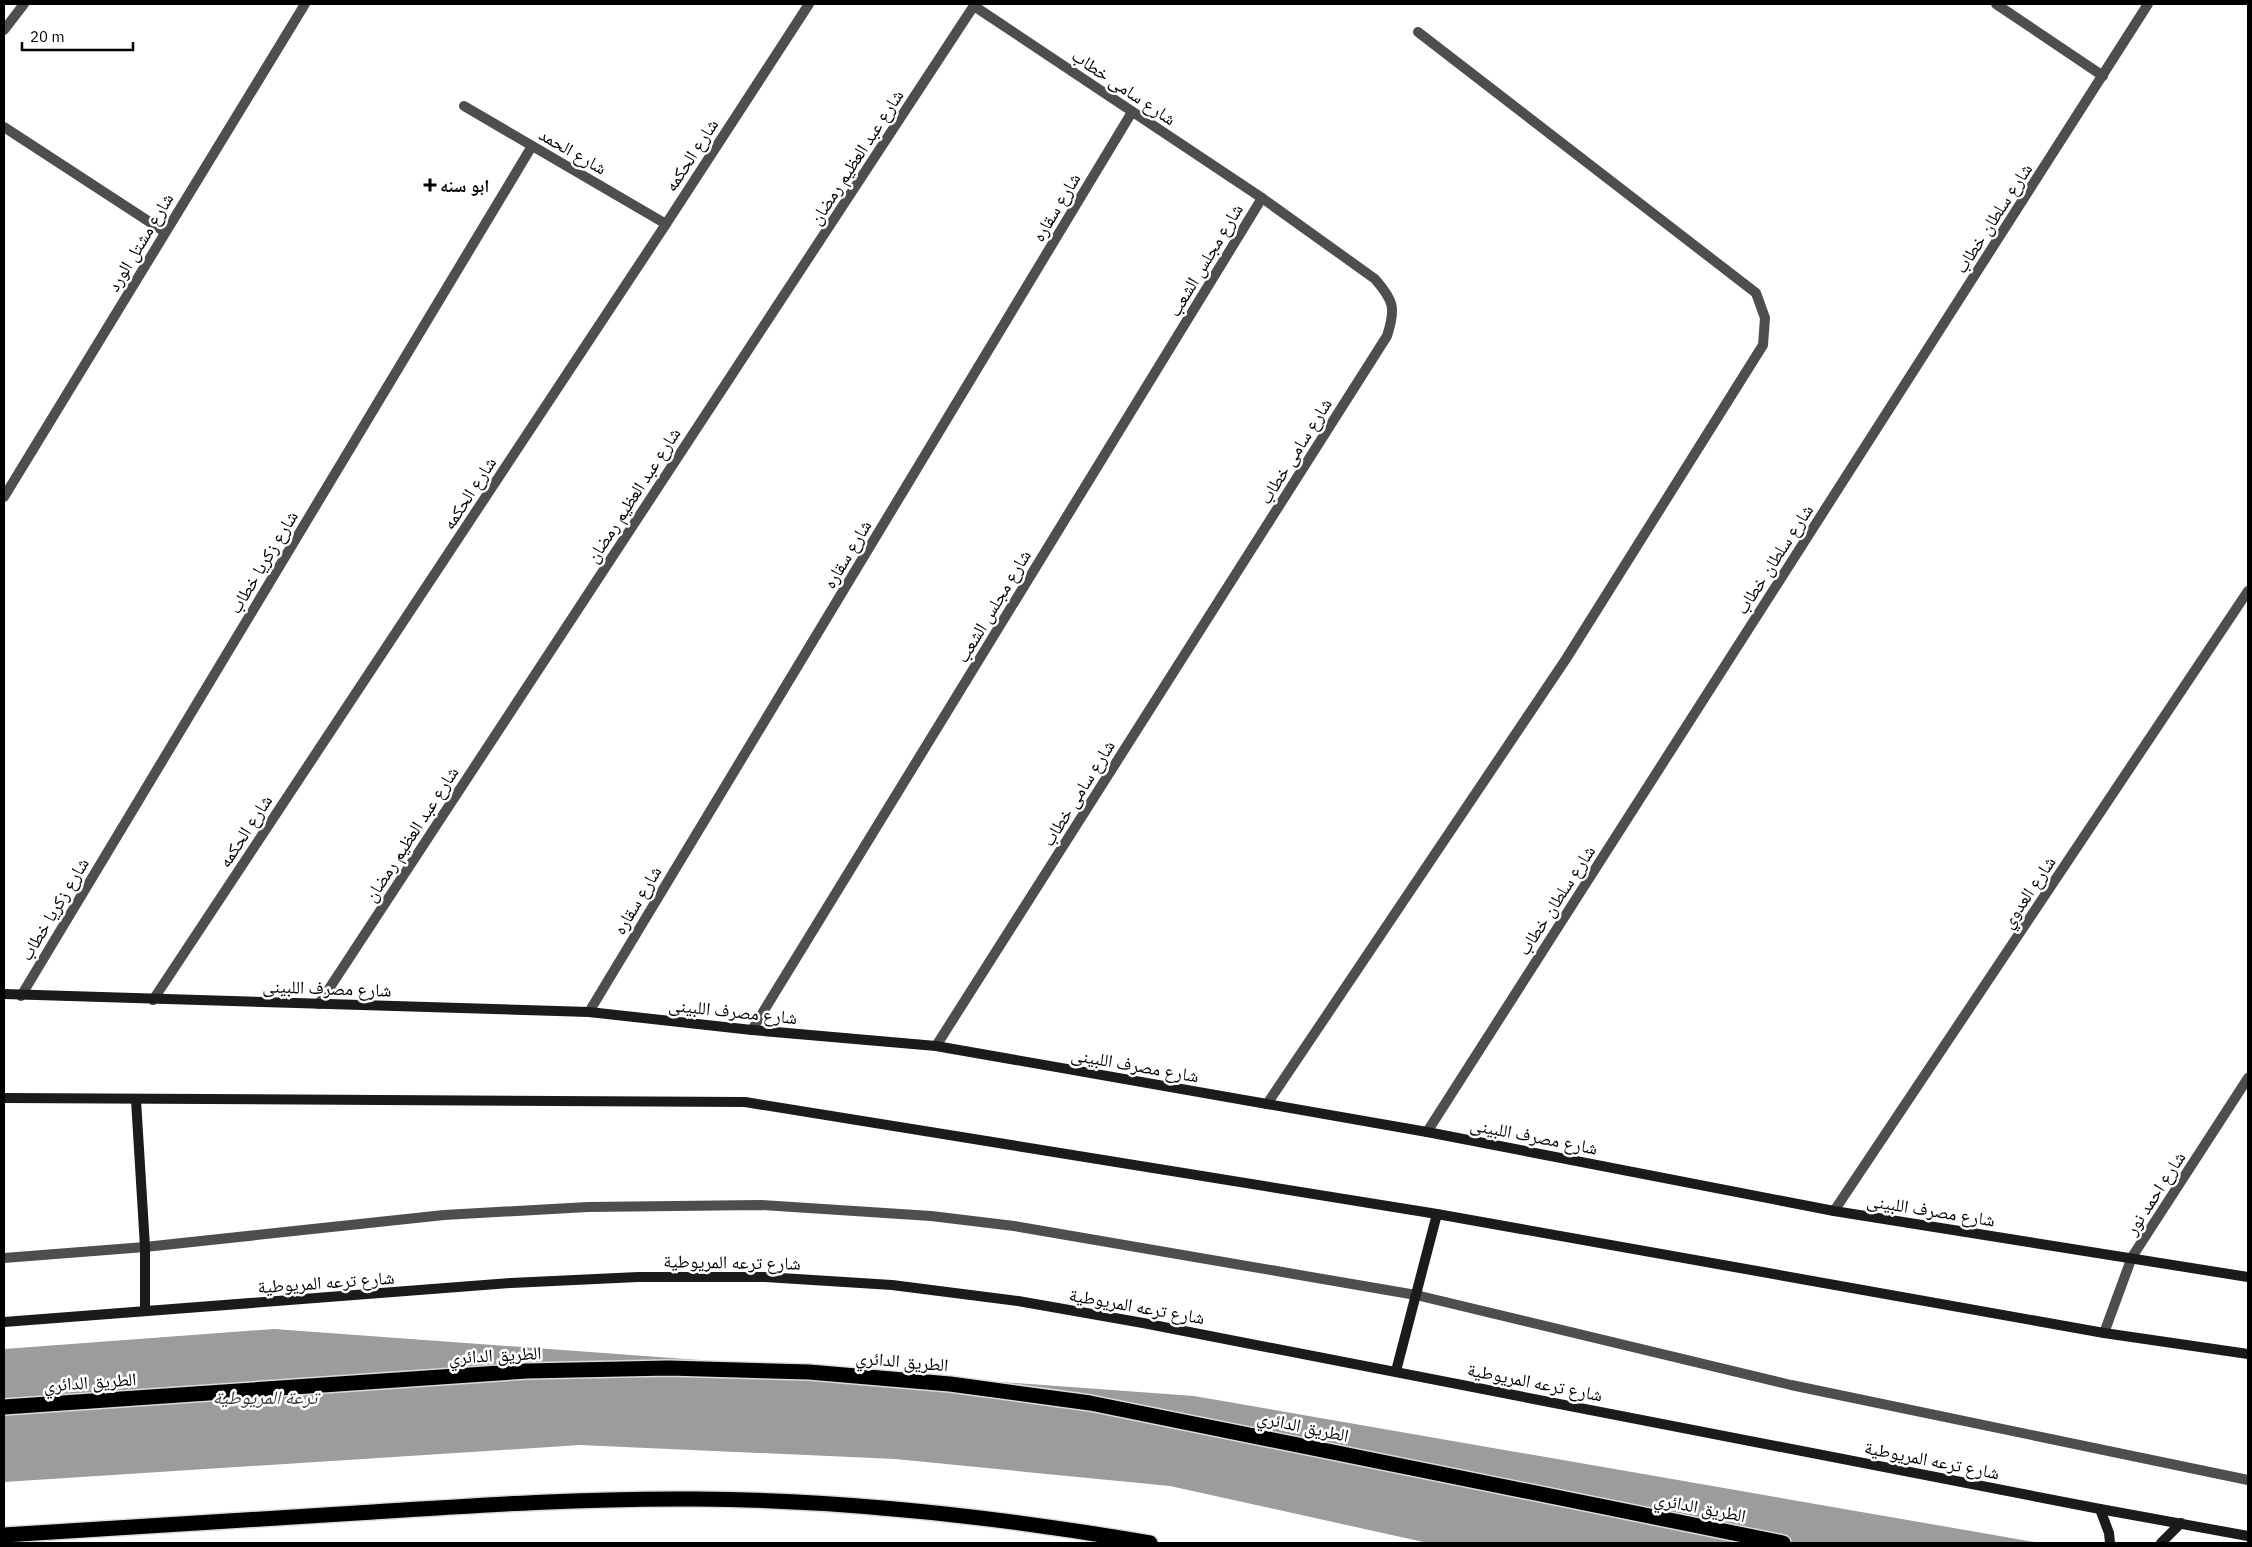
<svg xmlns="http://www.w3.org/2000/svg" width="2252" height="1547" font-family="'IBM Plex Sans','Noto Naskh Arabic',sans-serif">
	<rect width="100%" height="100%" fill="#fff"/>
	<polygon fill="#9c9c9c" points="274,1329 1194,1396 2040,1543 1428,1543 1170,1486 895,1459 580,1445 4,1482 4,1349"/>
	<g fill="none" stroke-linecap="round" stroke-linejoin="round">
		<defs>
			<g id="motorway">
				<polyline points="4,1407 527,1371 669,1368 809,1372 950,1384 1090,1403 1783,1543"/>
				<path d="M4,1535C127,1527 250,1520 373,1512C481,1505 588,1498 696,1499C848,1500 1000,1517 1150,1543"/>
			</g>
		</defs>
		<use href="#motorway" stroke="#dbdbdb" stroke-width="18"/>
		<polyline stroke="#4e4e4e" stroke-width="10" points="1267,1104 1566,659 1763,345 1765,318 1756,293 1418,32"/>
		<g stroke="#4e4e4e" stroke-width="10">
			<polyline points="1996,4 2103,76"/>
			<polyline points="4,30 24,4"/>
			<polyline points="464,106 666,224"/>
			<polyline points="4,127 165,232"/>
			<polyline points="4,497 305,4"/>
			<polyline points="21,996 532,146"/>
			<polyline points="153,1000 666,224 809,4"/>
			<polyline points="319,1004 975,4"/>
			<polyline points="589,1012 1132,112"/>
			<polyline points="752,1030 1262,198"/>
			<path d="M936,1046L1387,336C1396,308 1394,301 1375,279L1262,198L974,6"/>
			<polyline points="1427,1132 2148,4"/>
			<polyline points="1834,1211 2248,591"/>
			<polyline points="2104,1333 2132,1257 2248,1078"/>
		</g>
		<polyline stroke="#4e4e4e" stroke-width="10" points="4,1258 145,1247 444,1215 588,1207 761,1205 931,1216 1014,1226 1416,1295 1791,1385 2248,1480"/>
		<g stroke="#1b1b1b" stroke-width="10">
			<polyline points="4,994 589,1012 752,1030 936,1046 1427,1132 1834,1211 2248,1277"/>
			<polyline points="4,1098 745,1102 1437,1214 2104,1333 2248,1354"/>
			<polyline points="136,1100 145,1247 145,1311"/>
			<polyline points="4,1322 511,1283 638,1277 765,1277 892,1285 1018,1301 1143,1323 2100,1509 2248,1536"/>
			<polyline points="1396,1371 1437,1214"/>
			<polyline points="2100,1509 2109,1533 2110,1543"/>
			<polyline points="2161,1543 2181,1523"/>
		</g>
		<use href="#motorway" stroke="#000" stroke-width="15"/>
	</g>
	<path fill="#000" stroke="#fff" stroke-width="2" d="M427.5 177.5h5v5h5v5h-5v5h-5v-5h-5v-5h5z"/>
	<g text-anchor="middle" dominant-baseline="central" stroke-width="5" stroke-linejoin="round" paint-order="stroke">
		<g font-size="18" fill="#000" stroke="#fff">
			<text transform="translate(1124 87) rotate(34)">شارع سامى خطاب</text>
			<text transform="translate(573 151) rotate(30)">شارع الحمد</text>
			<text transform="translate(691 155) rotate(-57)">شارع الحكمه</text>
			<text transform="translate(856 157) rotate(-57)">شارع عبد العظيم رمضان</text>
			<text transform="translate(1056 207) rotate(-59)">شارع سقاره</text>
			<text transform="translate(1993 218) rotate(-57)">شارع سلطان خطاب</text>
			<text transform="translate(140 242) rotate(-59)">شارع مشتل الورد</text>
			<text transform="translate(1205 260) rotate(-59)">شارع مجلس الشعب</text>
			<text transform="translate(1295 451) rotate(-58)">شارع سامى خطاب</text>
			<text transform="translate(469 493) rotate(-57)">شارع الحكمه</text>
			<text transform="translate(633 495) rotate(-57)">شارع عبد العظيم رمضان</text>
			<text transform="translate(847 554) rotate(-59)">شارع سقاره</text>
			<text transform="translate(1774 559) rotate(-57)">شارع سلطان خطاب</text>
			<text transform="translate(263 562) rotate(-59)">شارع زكريا خطاب</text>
			<text transform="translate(993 606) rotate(-59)">شارع مجلس الشعب</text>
			<text transform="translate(1078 793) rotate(-58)">شارع سامى خطاب</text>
			<text transform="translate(245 831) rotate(-57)">شارع الحكمه</text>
			<text transform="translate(411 834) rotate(-57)">شارع عبد العظيم رمضان</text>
			<text transform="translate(2028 892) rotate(-56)">شارع العدوي</text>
			<text transform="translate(637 900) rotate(-59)">شارع سقاره</text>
			<text transform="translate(1556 900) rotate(-57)">شارع سلطان خطاب</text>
			<text transform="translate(54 909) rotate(-59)">شارع زكريا خطاب</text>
			<text transform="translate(327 988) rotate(2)">شارع مصرف اللبينى</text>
			<text transform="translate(733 1011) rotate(6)">شارع مصرف اللبينى</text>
			<text transform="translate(1135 1065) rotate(10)">شارع مصرف اللبينى</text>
			<text transform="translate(1534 1136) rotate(11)">شارع مصرف اللبينى</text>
			<text transform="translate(2155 1193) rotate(-57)">شارع احمد نور</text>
			<text transform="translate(1931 1210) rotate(9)">شارع مصرف اللبينى</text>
			<text transform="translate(732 1262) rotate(1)">شارع ترعه المريوطية</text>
			<text transform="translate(326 1282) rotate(-4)">شارع ترعه المريوطية</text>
			<text transform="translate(1137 1306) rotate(10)">شارع ترعه المريوطية</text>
			<text transform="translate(495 1355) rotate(-3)">الطريق الدائري</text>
			<text transform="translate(902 1361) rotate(5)">الطريق الدائري</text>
			<text transform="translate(90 1382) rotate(-4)">الطريق الدائري</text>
			<text transform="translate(1535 1382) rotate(11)">شارع ترعه المريوطية</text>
			<text transform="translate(1303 1426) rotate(12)">الطريق الدائري</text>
			<text transform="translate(1932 1460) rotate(11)">شارع ترعه المريوطية</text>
			<text transform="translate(1700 1507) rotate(11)">الطريق الدائري</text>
		</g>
		<g font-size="18" font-weight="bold" fill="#000" stroke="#fff" text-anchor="start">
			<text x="440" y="185">ابو سنه</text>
		</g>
		<g font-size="19" font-style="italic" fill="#3d3d3d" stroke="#fff">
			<text x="265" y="1397">ترعة المريوطية</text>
		</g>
	</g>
	<rect width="2252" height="1547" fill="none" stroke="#000000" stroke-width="10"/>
	<path d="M22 42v8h111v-8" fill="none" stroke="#000000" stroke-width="2.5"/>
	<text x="30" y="42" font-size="15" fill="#000000" stroke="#ffffff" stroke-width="4" paint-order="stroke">20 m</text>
</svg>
